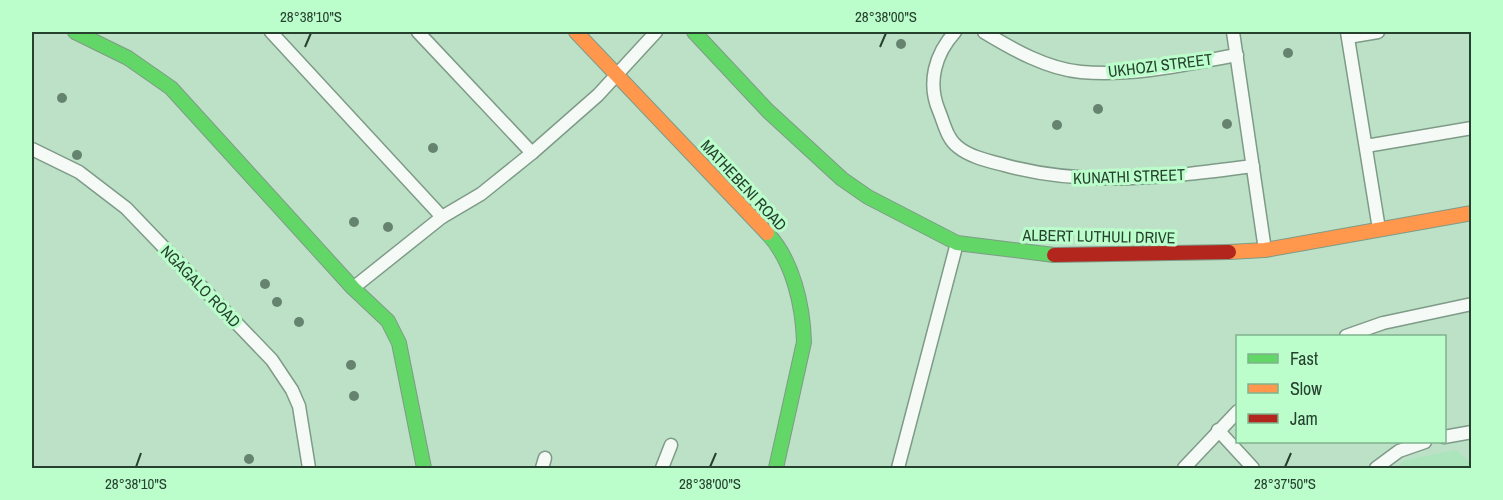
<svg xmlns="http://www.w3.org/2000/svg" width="1503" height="500" font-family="'Archivo Narrow',sans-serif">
	<rect width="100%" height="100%" fill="#bde1c7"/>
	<polygon fill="#ace5bc" points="1456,450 1471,463 1471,468 1396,468 1405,460"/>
	<g fill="#668370">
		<circle cx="901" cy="44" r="5"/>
		<circle cx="1288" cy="53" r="5"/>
		<circle cx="62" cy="98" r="5"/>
		<circle cx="1098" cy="109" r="5"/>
		<circle cx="1227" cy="124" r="5"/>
		<circle cx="1057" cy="125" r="5"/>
		<circle cx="433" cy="148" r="5"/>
		<circle cx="77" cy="155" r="5"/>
		<circle cx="354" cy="222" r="5"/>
		<circle cx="388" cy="227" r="5"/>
		<circle cx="265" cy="284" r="5"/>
		<circle cx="277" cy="302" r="5"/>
		<circle cx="299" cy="322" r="5"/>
		<circle cx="351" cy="365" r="5"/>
		<circle cx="354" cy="396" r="5"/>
		<circle cx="249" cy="459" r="5"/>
	</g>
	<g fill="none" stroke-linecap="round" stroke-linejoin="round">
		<defs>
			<g id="street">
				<polyline points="271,32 442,217"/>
				<polyline points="418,32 532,153"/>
				<path d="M955,32C935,54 927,83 939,111C944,123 947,139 958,147C970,157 989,161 1004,165C1087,188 1169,177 1253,166"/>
				<path d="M984,32C1012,49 1047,69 1081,72C1133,77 1187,64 1237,55"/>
				<polyline points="1233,32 1265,250"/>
				<polyline points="1347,32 1379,229"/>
				<polyline points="1348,37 1378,32"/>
				<polyline points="1366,146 1472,128"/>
				<polyline points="32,149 79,172 126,208 272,360 292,390 299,406 309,468"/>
				<polyline points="353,288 442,217 481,194 532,153 598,95 656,32"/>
				<polyline points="1346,336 1383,323 1472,304"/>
				<polyline points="1218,430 1253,468"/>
				<polyline points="1444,437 1472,432"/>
				<polyline points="542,468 545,458"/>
				<polyline points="662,468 671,445"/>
				<polyline points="898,468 957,243"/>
				<polyline points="1184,468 1238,411"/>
				<polyline points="1376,468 1399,451 1425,442"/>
			</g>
			<g id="fast">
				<polyline points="75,32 128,58 171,88 353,288 388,321 399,343 424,468"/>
				<polyline points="694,32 768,111 842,179 868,197 957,243 1054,255"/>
				<path d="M767,233C793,260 803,306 804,342L776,468"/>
			</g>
			<g id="slow">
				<polyline points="576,32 767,233"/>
				<polyline points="1229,252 1265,250 1472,213"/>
			</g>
			<polyline id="jam" points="1054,255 1229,252"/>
		</defs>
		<use href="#street" stroke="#7e9b87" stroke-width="15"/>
		<use href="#fast" stroke="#7e9b87" stroke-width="16"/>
		<use href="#slow" stroke="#7e9b87" stroke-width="16"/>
		<use href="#jam" stroke="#7e9b87" stroke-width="16"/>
		<use href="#street" stroke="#f5faf7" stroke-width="12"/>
		<use href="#fast" stroke="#63d668" stroke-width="14"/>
		<use href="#slow" stroke="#ff974d" stroke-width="14"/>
		<use href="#jam" stroke="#b3261e" stroke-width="14"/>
	</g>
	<path fill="none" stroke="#26412e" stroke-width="2" d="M305,47L311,33M880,47L886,33M136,467L141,453M710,467L716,453M1285,467L1291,453"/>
	<g text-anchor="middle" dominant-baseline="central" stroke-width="6" stroke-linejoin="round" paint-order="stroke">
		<g font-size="16" fill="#26412e" stroke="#bbfecc">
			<text transform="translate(1160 65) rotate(-7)">UKHOZI STREET</text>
			<text transform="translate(1129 176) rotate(-2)">KUNATHI STREET</text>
			<text transform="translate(744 185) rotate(47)">MATHEBENI ROAD</text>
			<text transform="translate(1099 236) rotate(1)">ALBERT LUTHULI DRIVE</text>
			<text transform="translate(201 286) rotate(46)">NGAGALO ROAD</text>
		</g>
	</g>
	<rect width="1503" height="500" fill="none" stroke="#bbfecc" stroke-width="66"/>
	<rect x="1236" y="335" width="210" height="108" fill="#bbfecc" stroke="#7fb28d" stroke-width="1.5"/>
	<rect x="1248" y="354" width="30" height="9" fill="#63d668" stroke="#7fb28d" stroke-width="1.5"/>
	<text x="1290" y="365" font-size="18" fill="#26412e">Fast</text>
	<rect x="1248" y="384" width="30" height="9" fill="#ff974d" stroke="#7fb28d" stroke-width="1.5"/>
	<text x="1290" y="395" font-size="18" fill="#26412e">Slow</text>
	<rect x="1248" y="414" width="30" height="9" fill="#b3261e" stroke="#7fb28d" stroke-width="1.5"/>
	<text x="1290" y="425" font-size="18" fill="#26412e">Jam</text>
	<rect x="33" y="33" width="1437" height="434" fill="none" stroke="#26412e" stroke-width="2"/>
	<g font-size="15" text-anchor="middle" fill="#26412e">
		<text x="311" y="22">28°38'10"S</text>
		<text x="886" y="22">28°38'00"S</text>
		<text x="136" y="489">28°38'10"S</text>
		<text x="710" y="489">28°38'00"S</text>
		<text x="1285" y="489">28°37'50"S</text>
	</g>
</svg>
